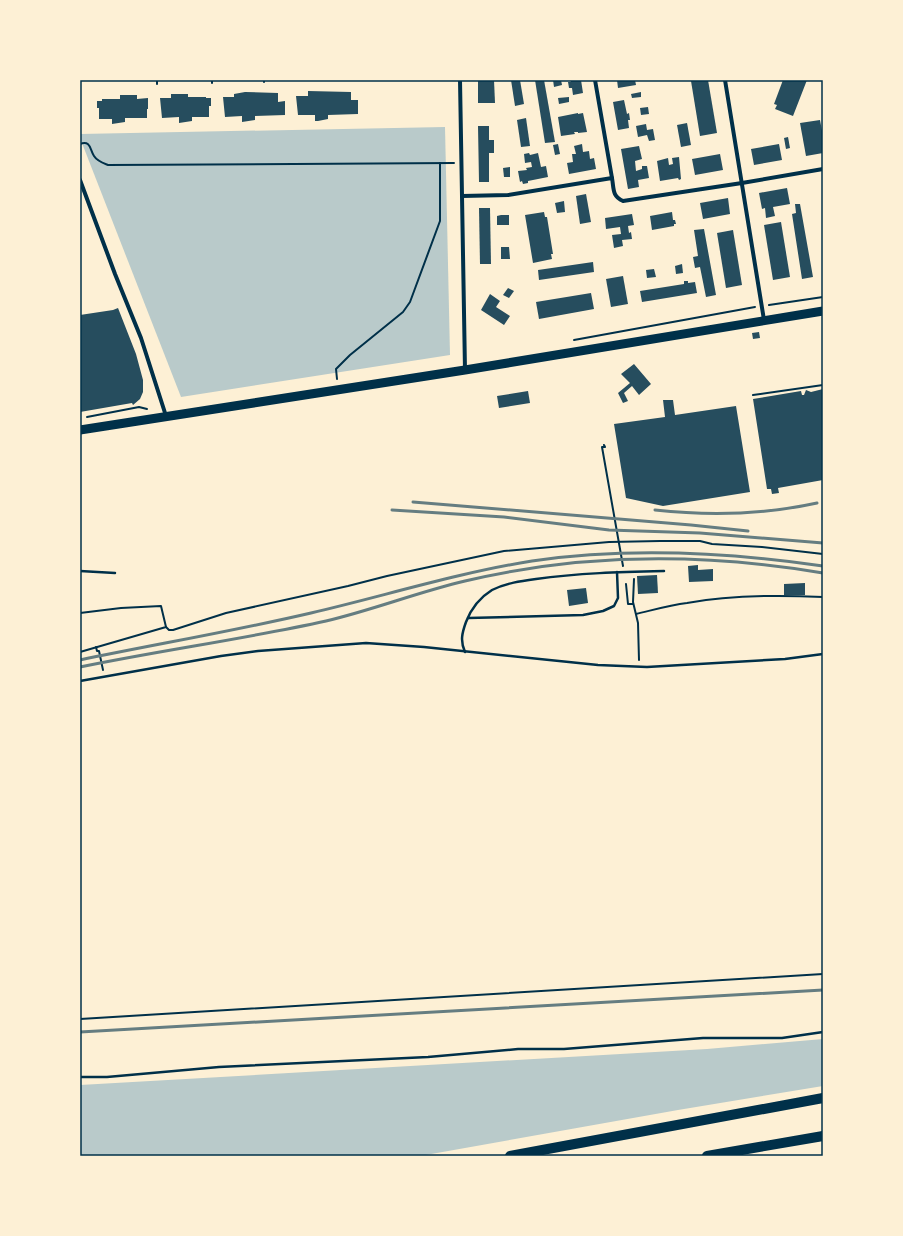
<svg xmlns="http://www.w3.org/2000/svg" width="903" height="1236" font-family="'Nunito Sans',sans-serif">
	<rect width="100%" height="100%" fill="#fdf0d5"/>
	<g fill="#b9caca">
		<polygon points="445,127 450,355 181,397 80,138 80,134"/>
		<polygon points="823,1039 823,1086 678,1110 420,1156 80,1156 80,1085 707,1049"/>
	</g>
	<g fill="#264d5e">
		<polygon points="478,80 494,80 495,103 478,103"/>
		<polygon points="511,80 520,80 524,104 515,106"/>
		<polygon points="535,80 544,80 555,142 545,143"/>
		<polygon points="553,80 561,80 562,85 554,87"/>
		<polygon points="570,80 581,80 583,93 573,95 572,88 569,88 568,82 571,82"/>
		<polygon points="617,80 635,80 636,85 618,88"/>
		<polygon points="708,80 717,133 700,136 691,81"/>
		<polygon points="783,80 807,80 793,116 775,109 777,105 774,104"/>
		<polygon points="308,91 351,92 351,100 358,100 358,114 328,115 328,119 318,121 315,121 315,115 298,115 296,96 308,96"/>
		<polygon points="245,92 278,93 278,102 285,101 285,115 255,116 255,120 242,122 242,116 225,117 223,97 234,97 234,94"/>
		<polygon points="641,92 641,97 632,98 631,94"/>
		<polygon points="171,94 188,94 188,97 206,97 206,98 211,98 211,106 209,106 209,117 192,117 192,121 179,123 179,117 162,118 160,98 171,98"/>
		<polygon points="120,95 137,95 137,99 148,98 148,109 147,109 147,118 125,118 125,122 112,124 112,119 99,119 99,108 97,108 97,101 102,101 102,99 120,99"/>
		<polygon points="569,97 569,102 559,104 558,98"/>
		<polygon points="624,100 627,114 629,113 630,120 628,120 629,128 618,130 613,102"/>
		<polygon points="648,107 649,114 641,115 640,108"/>
		<polygon points="578,113 578,114 583,113 587,132 578,133 578,132 574,132 575,134 561,136 558,117"/>
		<polygon points="526,118 530,146 521,147 517,120"/>
		<polygon points="820,120 823,136 823,153 806,156 800,123"/>
		<polygon points="687,123 691,145 681,147 677,125"/>
		<polygon points="646,124 647,130 653,129 655,140 649,141 647,135 638,137 636,126"/>
		<polygon points="478,126 489,126 489,140 494,140 494,153 489,153 489,182 479,182"/>
		<polygon points="788,137 790,148 786,149 784,138"/>
		<polygon points="558,144 560,154 555,155 553,145"/>
		<polygon points="582,144 583,152 589,151 590,159 594,158 596,169 569,174 567,163 573,162 572,154 576,154 574,146"/>
		<polygon points="779,144 782,160 754,165 751,149"/>
		<polygon points="639,146 642,159 635,161 636,171 642,169 642,166 647,166 649,178 638,180 639,187 628,189 621,149"/>
		<polygon points="529,153 530,155 538,153 541,167 546,166 548,177 528,181 528,183 523,184 522,181 520,182 518,171 527,170 526,168 532,167 531,162 525,163 524,154"/>
		<polygon points="720,154 723,170 695,175 692,159"/>
		<polygon points="679,157 681,179 679,180 678,178 660,181 657,161 668,158 669,165 673,164 672,158"/>
		<polygon points="510,167 510,177 504,177 503,168"/>
		<polygon points="787,188 790,204 773,207 775,216 766,218 765,208 762,209 759,193"/>
		<polygon points="586,194 591,222 580,224 576,196"/>
		<polygon points="728,198 730,214 703,219 700,203"/>
		<polygon points="564,201 565,212 557,213 555,203"/>
		<polygon points="795,204 800,204 813,277 802,279 792,214 796,213"/>
		<polygon points="479,208 490,208 491,264 480,264"/>
		<polygon points="544,212 545,217 547,217 553,254 551,254 552,259 533,263 525,215"/>
		<polygon points="672,212 673,220 675,220 676,224 674,224 674,226 652,230 650,216"/>
		<polygon points="632,214 634,225 628,226 629,233 631,232 632,239 622,240 623,246 614,248 612,235 621,234 620,227 606,229 605,218"/>
		<polygon points="501,215 509,215 509,225 497,225 497,216"/>
		<polygon points="781,222 790,277 773,280 764,225"/>
		<polygon points="704,229 716,295 706,297 700,267 695,268 693,257 698,256 694,230"/>
		<polygon points="733,230 742,285 726,288 717,233"/>
		<polygon points="501,247 509,247 510,259 501,259"/>
		<polygon points="593,262 594,272 539,280 538,270"/>
		<polygon points="682,264 683,273 676,274 675,266"/>
		<polygon points="654,269 656,277 647,278 646,270"/>
		<polygon points="623,276 628,304 611,307 606,279"/>
		<polygon points="684,281 688,281 688,283 695,282 697,293 642,302 640,291 684,284"/>
		<polygon points="508,288 514,291 509,298 503,295"/>
		<polygon points="591,293 594,309 539,319 536,302"/>
		<polygon points="490,294 500,301 496,307 510,316 504,325 481,310"/>
		<polygon points="118,308 136,354 143,380 143,392 140,399 133,405 132,403 80,412 80,315 113,310"/>
		<polygon points="759,332 760,338 753,339 752,333"/>
		<polygon points="634,364 651,384 639,395 632,386 624,393 628,401 623,403 618,393 630,383 621,374"/>
		<polygon points="823,389 823,480 778,488 779,493 772,494 771,489 767,489 753,399 801,391 802,395 804,395 806,390 811,392"/>
		<polygon points="528,391 530,403 499,408 497,396"/>
		<polygon points="663,400 673,400 675,415 736,406 750,492 663,506 626,498 614,424 665,417"/>
		<polygon points="698,565 698,570 713,569 713,581 689,582 688,566"/>
		<polygon points="657,575 658,593 638,594 637,576"/>
		<polygon points="805,583 805,595 784,595 784,584"/>
		<polygon points="586,588 588,603 569,606 567,590"/>
	</g>
	<g fill="none" stroke-linecap="round" stroke-linejoin="round">
		<g stroke="#003049" stroke-width="2">
			<polyline points="157,80 157,84"/>
			<polyline points="212,80 212,83"/>
			<polyline points="264,80 264,82"/>
			<path d="M80,144C91,140 90,150 94,156C97,161 103,163 108,165L454,163"/>
			<polyline points="769,305 823,297"/>
			<polyline points="574,340 755,307"/>
			<polyline points="337,379 336,369 350,355 403,312 410,302 440,221 440,163"/>
			<polyline points="753,395 823,385"/>
			<polyline points="87,417 139,407 147,409"/>
			<polyline points="604,445 605,447 602,447 623,566"/>
			<polyline points="634,579 633,602 638,623 639,660"/>
			<polyline points="626,584 628,604 633,604"/>
			<polyline points="80,613 121,608 161,606 166,627 80,652"/>
			<path d="M636,614C653,610 670,605 687,603C729,595 780,595 823,597"/>
			<polyline points="166,627 169,630 173,630 226,613 348,586 387,576 504,551 609,542 660,541 700,541 712,544 762,547 823,554"/>
			<polyline points="96,647 97,651 99,651 103,670"/>
			<polyline points="80,1019 823,974"/>
		</g>
		<g stroke="#003049" stroke-width="2.5">
			<polyline points="80,571 115,573"/>
			<polyline points="468,618 583,615 603,611 614,606 618,598 617,572"/>
			<path d="M465,652C460,641 462,633 466,622C471,609 479,598 492,590C506,583 521,581 536,579C578,573 621,572 664,571"/>
			<polyline points="80,681 221,656 258,651 366,643 424,647 598,665 647,667 785,659 823,654"/>
			<polyline points="80,1077 107,1077 219,1067 428,1057 518,1049 564,1049 703,1038 782,1038 823,1032"/>
		</g>
		<g stroke="#003049" stroke-width="4">
			<polyline points="460,80 465,370"/>
			<polyline points="595,80 612,178"/>
			<polyline points="725,80 764,320"/>
			<polyline points="80,180 115,274 141,338 166,416"/>
			<path d="M462,196L508,195L612,178C614,189 612,196 623,201L742,183L823,169"/>
		</g>
		<polyline stroke="#003049" stroke-width="9" points="80,430 465,370 823,311"/>
		<g stroke="#003049" stroke-width="10">
			<polyline points="510,1156 823,1098"/>
			<polyline points="707,1156 823,1136"/>
		</g>
		<g stroke="#657d81" stroke-width="3">
			<polyline points="413,502 691,525 748,531"/>
			<polyline points="392,510 504,517 609,530 700,533 823,543"/>
			<path d="M655,510C710,516 762,515 817,503"/>
			<path d="M80,660C157,644 234,631 311,613C384,596 457,573 532,561C629,547 726,552 823,566"/>
			<path d="M80,667C162,650 245,639 326,621C373,610 418,592 465,581C583,553 704,553 823,573"/>
			<polyline points="80,1032 823,990"/>
		</g>
	</g>
	<rect width="903" height="1236" fill="none" stroke="#fdf0d5" stroke-width="162"/>
	<rect x="81" y="81" width="741" height="1074" fill="none" stroke="#003049" stroke-width="1.5"/>
</svg>
